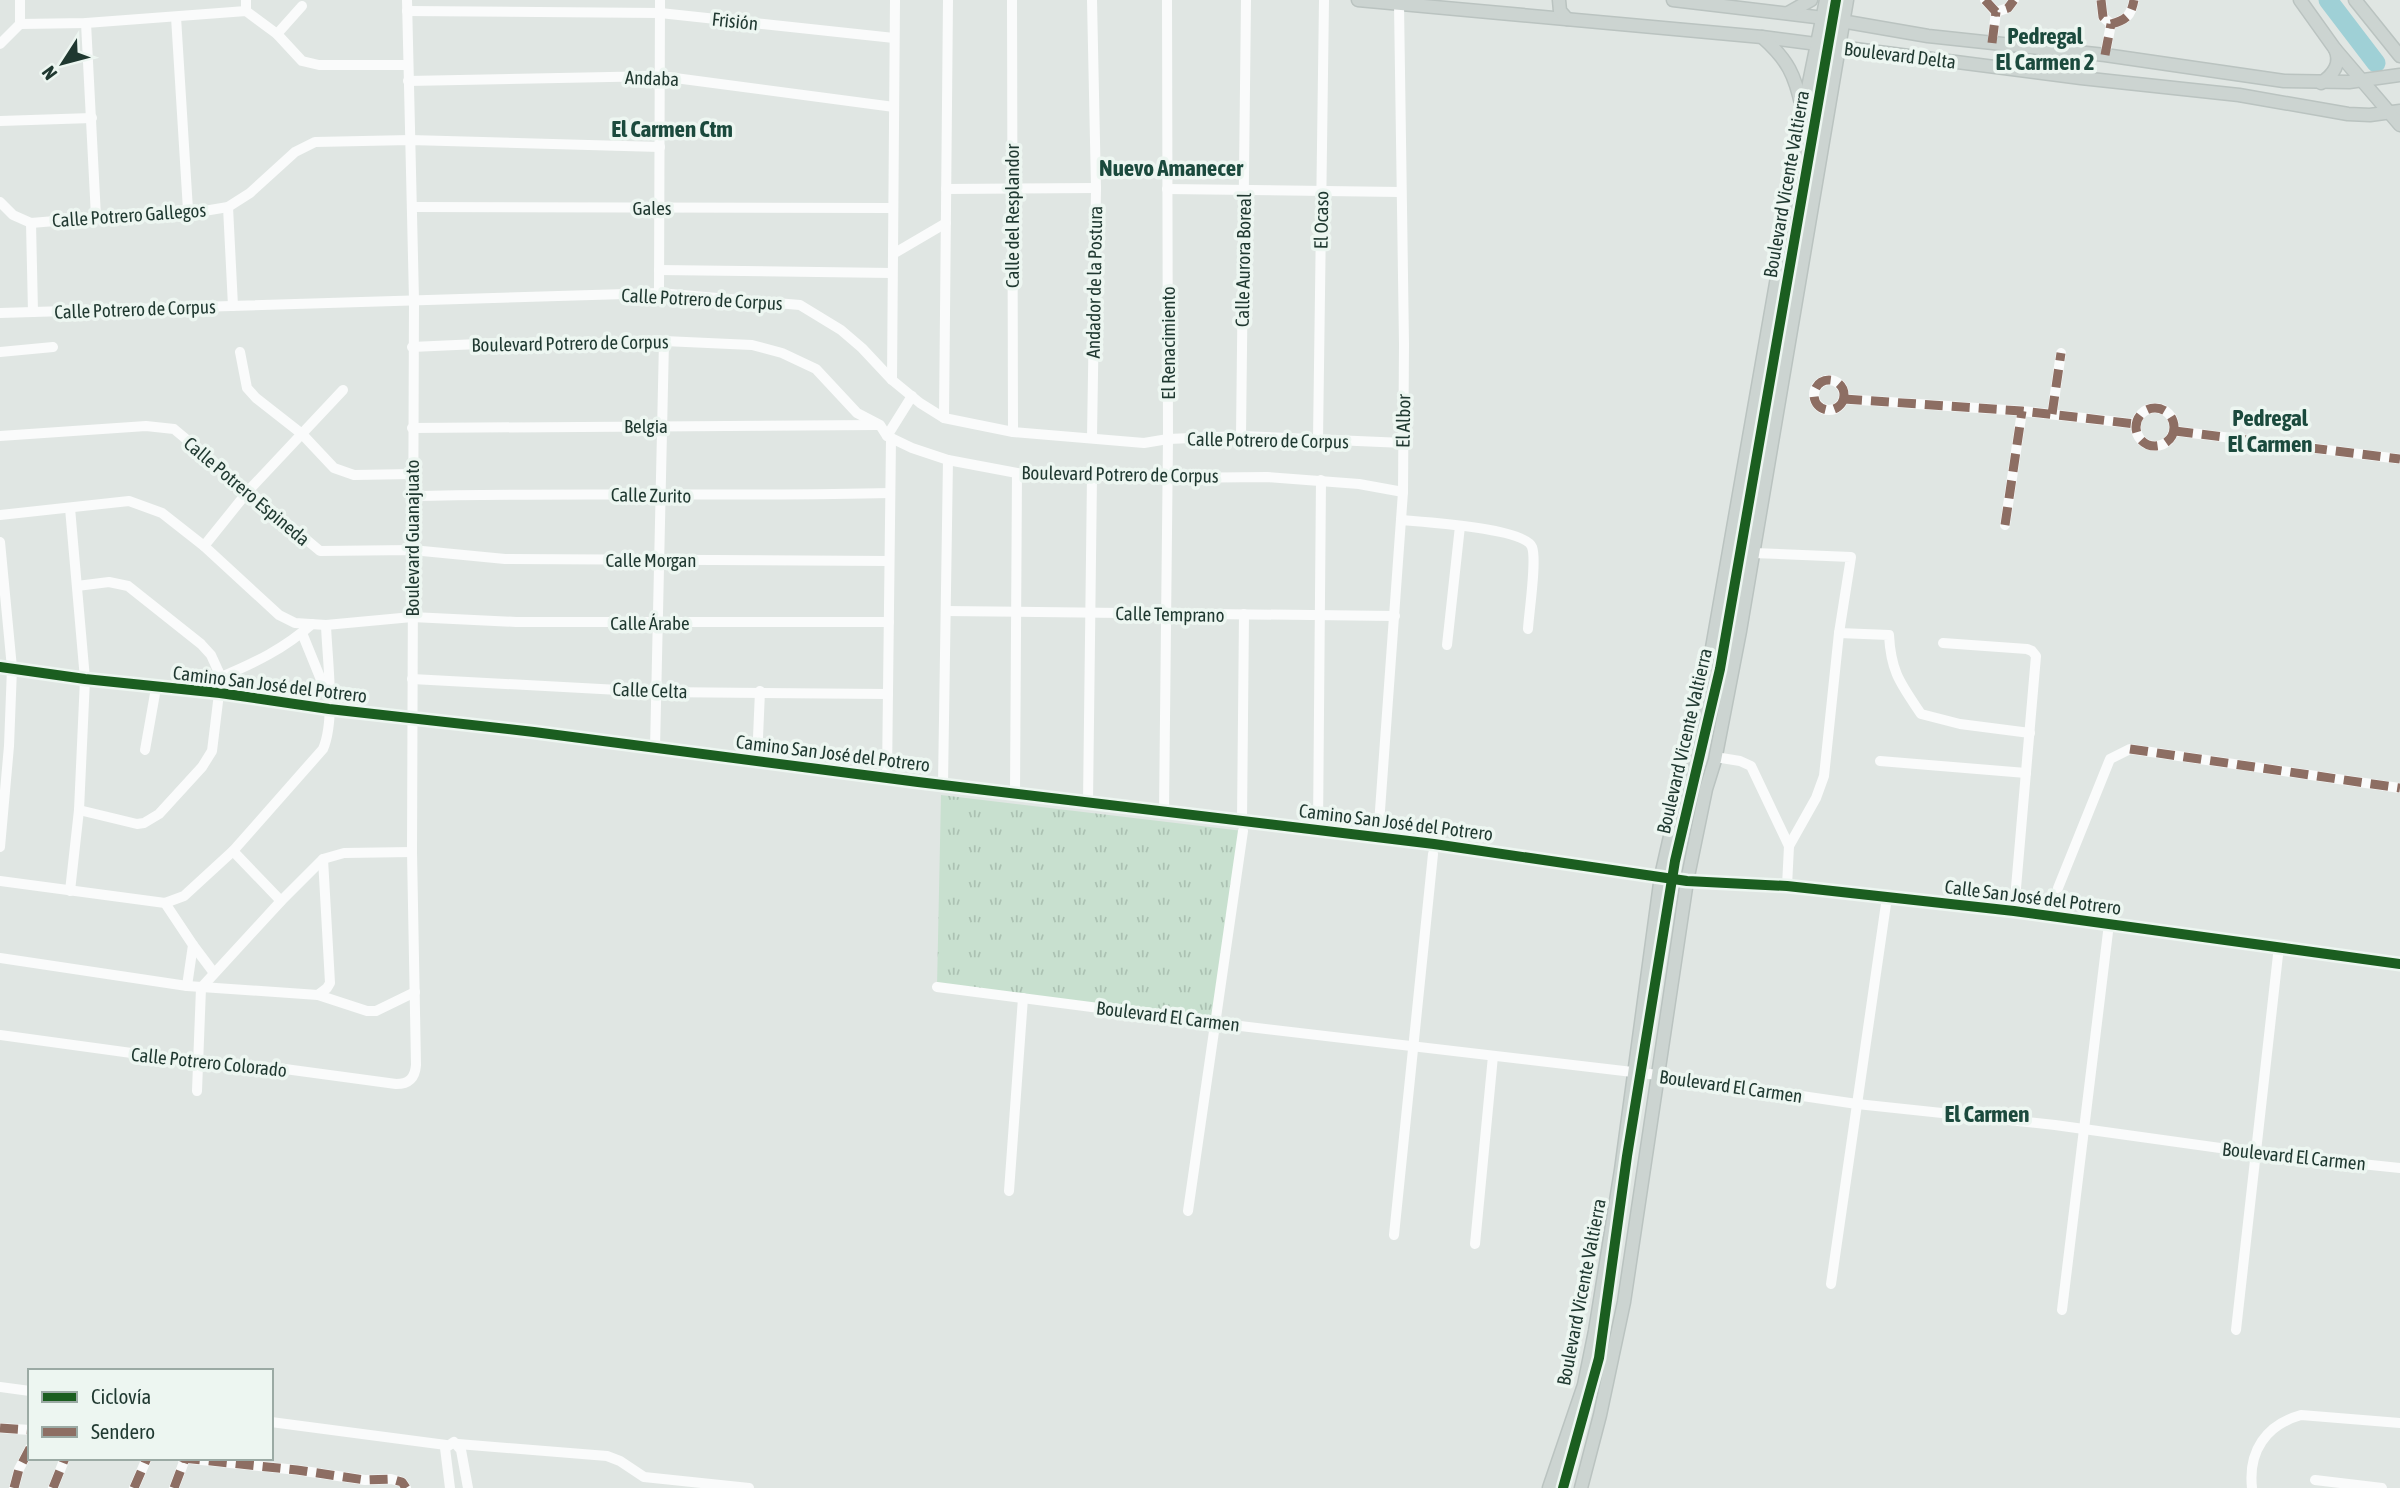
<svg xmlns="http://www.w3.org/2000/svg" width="2400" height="1488" font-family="'Asap Condensed',sans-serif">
	<defs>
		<pattern id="park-tufts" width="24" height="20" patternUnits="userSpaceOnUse" patternTransform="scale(1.75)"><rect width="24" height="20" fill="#c8e0cf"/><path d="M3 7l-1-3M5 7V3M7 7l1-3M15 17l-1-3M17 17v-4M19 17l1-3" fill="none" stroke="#abc1b2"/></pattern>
	</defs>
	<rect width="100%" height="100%" fill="#e0e6e3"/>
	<polygon fill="url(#park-tufts)" points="941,795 1243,831 1215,1023 937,987"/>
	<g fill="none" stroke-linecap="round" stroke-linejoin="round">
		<polyline stroke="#9fd0d6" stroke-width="19" points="2328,0 2376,63"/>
		<defs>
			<g id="major">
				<polyline points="1358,0 1762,37 2081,78 2239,95 2348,114 2370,115 2400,111"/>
				<polyline points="1559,0 1560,11 1567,19"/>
				<polyline points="1673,0 1824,18 1928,36 2105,55 2284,81 2349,82 2400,75"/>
				<polyline points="2300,0 2335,49 2400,125"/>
				<polyline points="2355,0 2400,56"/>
				<polyline points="1788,13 1811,0"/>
				<path d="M1762,37C1788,60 1795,75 1802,108"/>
				<path d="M2321,83C2333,75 2342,63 2335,49"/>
				<polyline points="1549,1488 1584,1385 1595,1331 1621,1170 1661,876 1709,665 1792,192 1803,112 1826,0"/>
				<polyline points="1581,1488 1600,1415 1624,1302 1687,881 1706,789 1715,760 1740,631 1847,0"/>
			</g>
		</defs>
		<use href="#major" stroke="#bac3c0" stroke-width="15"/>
		<g stroke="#fafbfb" stroke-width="10">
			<polyline points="246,0 246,11"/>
			<polyline points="1012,0 1013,432"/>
			<polyline points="1985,0 1996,12 2008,8 2014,0"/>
			<path d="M2101,0L2103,17L2111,24C2126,20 2131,16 2134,0"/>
			<polyline points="407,11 660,13 894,38"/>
			<polyline points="176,17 188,210"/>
			<polyline points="86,23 96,217"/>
			<polyline points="20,24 20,0"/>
			<polyline points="277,34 302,6"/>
			<polyline points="1992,43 1996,12"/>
			<polyline points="0,44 20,24 86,23 246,11 277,34 302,61 319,65 408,65"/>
			<polyline points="2105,55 2111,24"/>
			<polyline points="408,81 660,76 894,107"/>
			<polyline points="0,121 92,118"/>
			<polyline points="946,189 1096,188"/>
			<polyline points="1167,189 1400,192"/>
			<polyline points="0,202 13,215 31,223 188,210 204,211 228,207 250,193 295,152 315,142 410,140 660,147"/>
			<polyline points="228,207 233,306"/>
			<polyline points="412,207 893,208"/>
			<polyline points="31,223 33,312"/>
			<polyline points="893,254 946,223"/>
			<polyline points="659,270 892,273"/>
			<polyline points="659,293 660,0"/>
			<polyline points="0,313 659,293 800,305 841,330 862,348 892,380 920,403 944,418 1013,432 1144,443 1168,439 1241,436 1404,443"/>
			<polyline points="412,347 500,343 585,344 664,341 752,345 782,353 816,369 857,413 880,425 887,436 912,448 948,460 1017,473 1166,478 1267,477 1359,484 1403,492"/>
			<polyline points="0,352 53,347"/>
			<polyline points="240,352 247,388 256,398 302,434 334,468 354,475 412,474"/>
			<polyline points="892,380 895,0"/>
			<circle cx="1829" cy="395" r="15"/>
			<polyline points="1844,399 2022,411 2136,424"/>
			<circle cx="2155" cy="427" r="19"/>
			<polyline points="2052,414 2061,353"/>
			<polyline points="944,418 948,0"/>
			<polyline points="412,428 877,425"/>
			<polyline points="2175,431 2400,459"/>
			<polyline points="0,436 146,426 174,429 320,551 412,550 505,559 889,561"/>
			<polyline points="887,436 912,396"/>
			<polyline points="1241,436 1246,0"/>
			<polyline points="1092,437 1096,188 1092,0"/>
			<polyline points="1318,440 1324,0"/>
			<path d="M412,496C572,492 731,497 890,493"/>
			<polyline points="0,515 129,501 162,513 204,546 279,615 295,623 326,625 412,617 516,622 889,622"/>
			<path d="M1401,520C1423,522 1525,528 1532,547C1537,560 1529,612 1528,629"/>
			<polyline points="2005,525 2022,411"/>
			<polyline points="0,542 12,668 9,746 0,847"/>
			<polyline points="204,546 249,490 343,390"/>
			<polyline points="1753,553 1851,557 1839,633 1824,776 1816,798 1789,846 1787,886"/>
			<polyline points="77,586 109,582 128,586 201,644 211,655 221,677 212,751 202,767 159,814 144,823 137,824 79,810"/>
			<polyline points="946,611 1395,616"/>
			<polyline points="302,633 326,692"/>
			<path d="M1839,633L1889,635C1891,673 1901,684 1921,714L1960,724L2030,733"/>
			<polyline points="1943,643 2027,649 2032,651 2036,656 2014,911"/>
			<polyline points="1447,645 1460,526"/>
			<polyline points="0,667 85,679 220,693 329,709 534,732 918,782 1434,844 1687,881 1787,886 2014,911 2400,964"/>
			<path d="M221,677C255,663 285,648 312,624"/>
			<polyline points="412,679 656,692 888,694"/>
			<polyline points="655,749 664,341"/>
			<polyline points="145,750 156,688"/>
			<polyline points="1715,757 1740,761 1751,766 1789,846"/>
			<polyline points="757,761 760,691"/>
			<polyline points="1880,761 2026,773"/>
			<polyline points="887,776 891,438"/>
			<polyline points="943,784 948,460"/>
			<polyline points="1015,793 1017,473"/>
			<polyline points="1088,803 1092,476"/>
			<polyline points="1164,812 1168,439 1167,0"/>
			<polyline points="1242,821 1244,614"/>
			<polyline points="1318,830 1321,480"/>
			<polyline points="1378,838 1403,492 1404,344 1399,4"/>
			<polyline points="233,851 281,901"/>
			<path d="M0,881L165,903L184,896L233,851L323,749C336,719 327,658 326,625"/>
			<polyline points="2058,888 2110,759 2130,749 2400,788"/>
			<polyline points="70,891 79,810 85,679 70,508"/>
			<polyline points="165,903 193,945 187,986"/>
			<polyline points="193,945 214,973"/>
			<polyline points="0,958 187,986 318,995 327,988 330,983 323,859"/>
			<polyline points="937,987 1215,1023 1658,1075 1857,1104 2055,1125 2256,1153 2400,1168"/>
			<polyline points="318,995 367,1011 376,1011 415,992"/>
			<path d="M0,1035L197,1062L285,1069L396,1084C409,1084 415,1078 416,1065L412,852L414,300L407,0"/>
			<polyline points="197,1091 201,988 281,901 323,859 344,853 412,852"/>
			<polyline points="1009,1191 1023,998"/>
			<polyline points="1188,1211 1243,831"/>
			<polyline points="1394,1235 1433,854"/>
			<polyline points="1475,1244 1493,1056"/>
			<polyline points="1831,1284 1886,904"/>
			<polyline points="2062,1310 2108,932"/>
			<polyline points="2236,1330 2279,946"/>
			<polyline points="0,1387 30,1391"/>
			<polyline points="271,1422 446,1445"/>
			<polyline points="0,1428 30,1430"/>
			<polyline points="458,1444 607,1456 620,1461 644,1477 749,1488"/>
			<polyline points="182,1458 297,1470 365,1480 391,1479 402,1482 406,1488"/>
			<polyline points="2315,1480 2382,1488"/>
			<polyline points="14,1488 19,1469 30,1448"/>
			<polyline points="53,1488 65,1458"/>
			<polyline points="134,1488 147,1458"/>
			<polyline points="174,1488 185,1459"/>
			<polyline points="450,1488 445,1448 454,1442 461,1450 468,1488"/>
			<path d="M2252,1488C2248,1451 2266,1425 2301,1415L2400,1423"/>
		</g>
		<use href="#major" stroke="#ccd4d1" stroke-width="12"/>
		<g stroke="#8d6e63" stroke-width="9" stroke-dasharray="18 9" stroke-linecap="butt">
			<polyline points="1985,0 1996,12 2008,8 2014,0"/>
			<path d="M2101,0L2103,17L2111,24C2126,20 2131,16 2134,0"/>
			<polyline points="1992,43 1996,12"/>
			<polyline points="2105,55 2111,24"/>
			<circle cx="1829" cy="395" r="15"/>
			<polyline points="1844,399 2022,411 2136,424"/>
			<circle cx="2155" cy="427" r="19"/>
			<polyline points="2052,414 2061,353"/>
			<polyline points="2175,431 2400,459"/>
			<polyline points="2005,525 2022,411"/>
			<polyline points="2130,749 2400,788"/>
			<polyline points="0,1428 30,1430"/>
			<polyline points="182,1458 297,1470 365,1480 391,1479 402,1482 406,1488"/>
			<polyline points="14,1488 19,1469 30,1448"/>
			<polyline points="53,1488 65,1458"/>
			<polyline points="134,1488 147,1458"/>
			<polyline points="174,1488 185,1459"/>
		</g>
		<defs>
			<g id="cycleway">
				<polyline points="0,667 85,679 220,693 329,709 534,732 918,782 1434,844 1687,881 1787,886 2014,911 2400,964"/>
				<polyline points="1563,1488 1599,1358 1627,1156 1675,861 1720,669 1836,0"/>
			</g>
		</defs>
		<use href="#cycleway" stroke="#edf6f1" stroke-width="15"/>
		<use href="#cycleway" stroke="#1b5e20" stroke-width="10"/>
	</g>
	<g text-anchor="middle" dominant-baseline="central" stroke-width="7" stroke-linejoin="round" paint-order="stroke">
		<g font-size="19" fill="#1f3830" stroke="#edf6f1">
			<text transform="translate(735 21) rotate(6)">Frisión</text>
			<text transform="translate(1900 55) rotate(7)">Boulevard Delta</text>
			<text transform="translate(652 78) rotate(2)">Andaba</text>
			<text transform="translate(1786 184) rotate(-80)">Boulevard Vicente Valtierra</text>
			<text x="652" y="208">Gales</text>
			<text transform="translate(129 215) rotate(-4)">Calle Potrero Gallegos</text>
			<text transform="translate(1012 216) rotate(-90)">Calle del Resplandor</text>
			<text transform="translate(1321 220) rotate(-89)">El Ocaso</text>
			<text transform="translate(1243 260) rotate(-89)">Calle Aurora Boreal</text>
			<text transform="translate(1094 282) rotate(-89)">Andador de la Postura</text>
			<text transform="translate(702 299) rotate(3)">Calle Potrero de Corpus</text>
			<text transform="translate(135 309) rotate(-2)">Calle Potrero de Corpus</text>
			<text transform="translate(570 343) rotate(-1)">Boulevard Potrero de Corpus</text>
			<text transform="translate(1168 343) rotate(-90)">El Renacimiento</text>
			<text transform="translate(1403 421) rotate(-89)">El Albor</text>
			<text x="646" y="426">Belgia</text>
			<text transform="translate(1268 440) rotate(1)">Calle Potrero de Corpus</text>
			<text transform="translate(1120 474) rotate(1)">Boulevard Potrero de Corpus</text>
			<text transform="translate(247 491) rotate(40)">Calle Potrero Espineda</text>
			<text transform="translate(651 495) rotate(1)">Calle Zurito</text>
			<text transform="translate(412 538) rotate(-90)">Boulevard Guanajuato</text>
			<text x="651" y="560">Calle Morgan</text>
			<text transform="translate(1170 614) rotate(1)">Calle Temprano</text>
			<text x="650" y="623">Calle Árabe</text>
			<text transform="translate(270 684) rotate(7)">Camino San José del Potrero</text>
			<text transform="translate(650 690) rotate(2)">Calle Celta</text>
			<text transform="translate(1684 741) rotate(-77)">Boulevard Vicente Valtierra</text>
			<text transform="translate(833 753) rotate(7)">Camino San José del Potrero</text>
			<text transform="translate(1396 822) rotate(7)">Camino San José del Potrero</text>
			<text transform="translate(2033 897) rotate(7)">Calle San José del Potrero</text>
			<text transform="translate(1168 1016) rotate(7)">Boulevard El Carmen</text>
			<text transform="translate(209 1062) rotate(6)">Calle Potrero Colorado</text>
			<text transform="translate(1731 1086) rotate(8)">Boulevard El Carmen</text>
			<text transform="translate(2294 1156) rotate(6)">Boulevard El Carmen</text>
			<text transform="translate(1581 1292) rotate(-79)">Boulevard Vicente Valtierra</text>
		</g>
		<g font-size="23" font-weight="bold" fill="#1b4a3d" stroke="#edf6f1">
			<text x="2045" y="36">Pedregal<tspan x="2045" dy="26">El Carmen 2</tspan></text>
			<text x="672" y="129">El Carmen Ctm</text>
			<text x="1171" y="168">Nuevo Amanecer</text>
			<text x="2270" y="418">Pedregal<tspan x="2270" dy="26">El Carmen</tspan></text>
			<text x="1987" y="1114">El Carmen</text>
		</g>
	</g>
	<rect x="28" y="1369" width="245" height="91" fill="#edf6f1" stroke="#9baaa4" stroke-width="2"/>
	<rect x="42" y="1392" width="35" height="10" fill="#1b5e20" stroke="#9baaa4" stroke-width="2"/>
	<text x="91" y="1404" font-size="21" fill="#1f3830">Ciclovía</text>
	<rect x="42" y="1427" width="35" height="10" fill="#8d6e63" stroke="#9baaa4" stroke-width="2"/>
	<text x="91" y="1439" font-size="21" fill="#1f3830">Sendero</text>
	<g transform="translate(63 63) rotate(234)" stroke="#edf6f1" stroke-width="5" paint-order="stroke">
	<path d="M0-5L12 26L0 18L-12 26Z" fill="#1f3830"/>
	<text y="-10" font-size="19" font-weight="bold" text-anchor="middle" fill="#1f3830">N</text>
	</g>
</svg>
